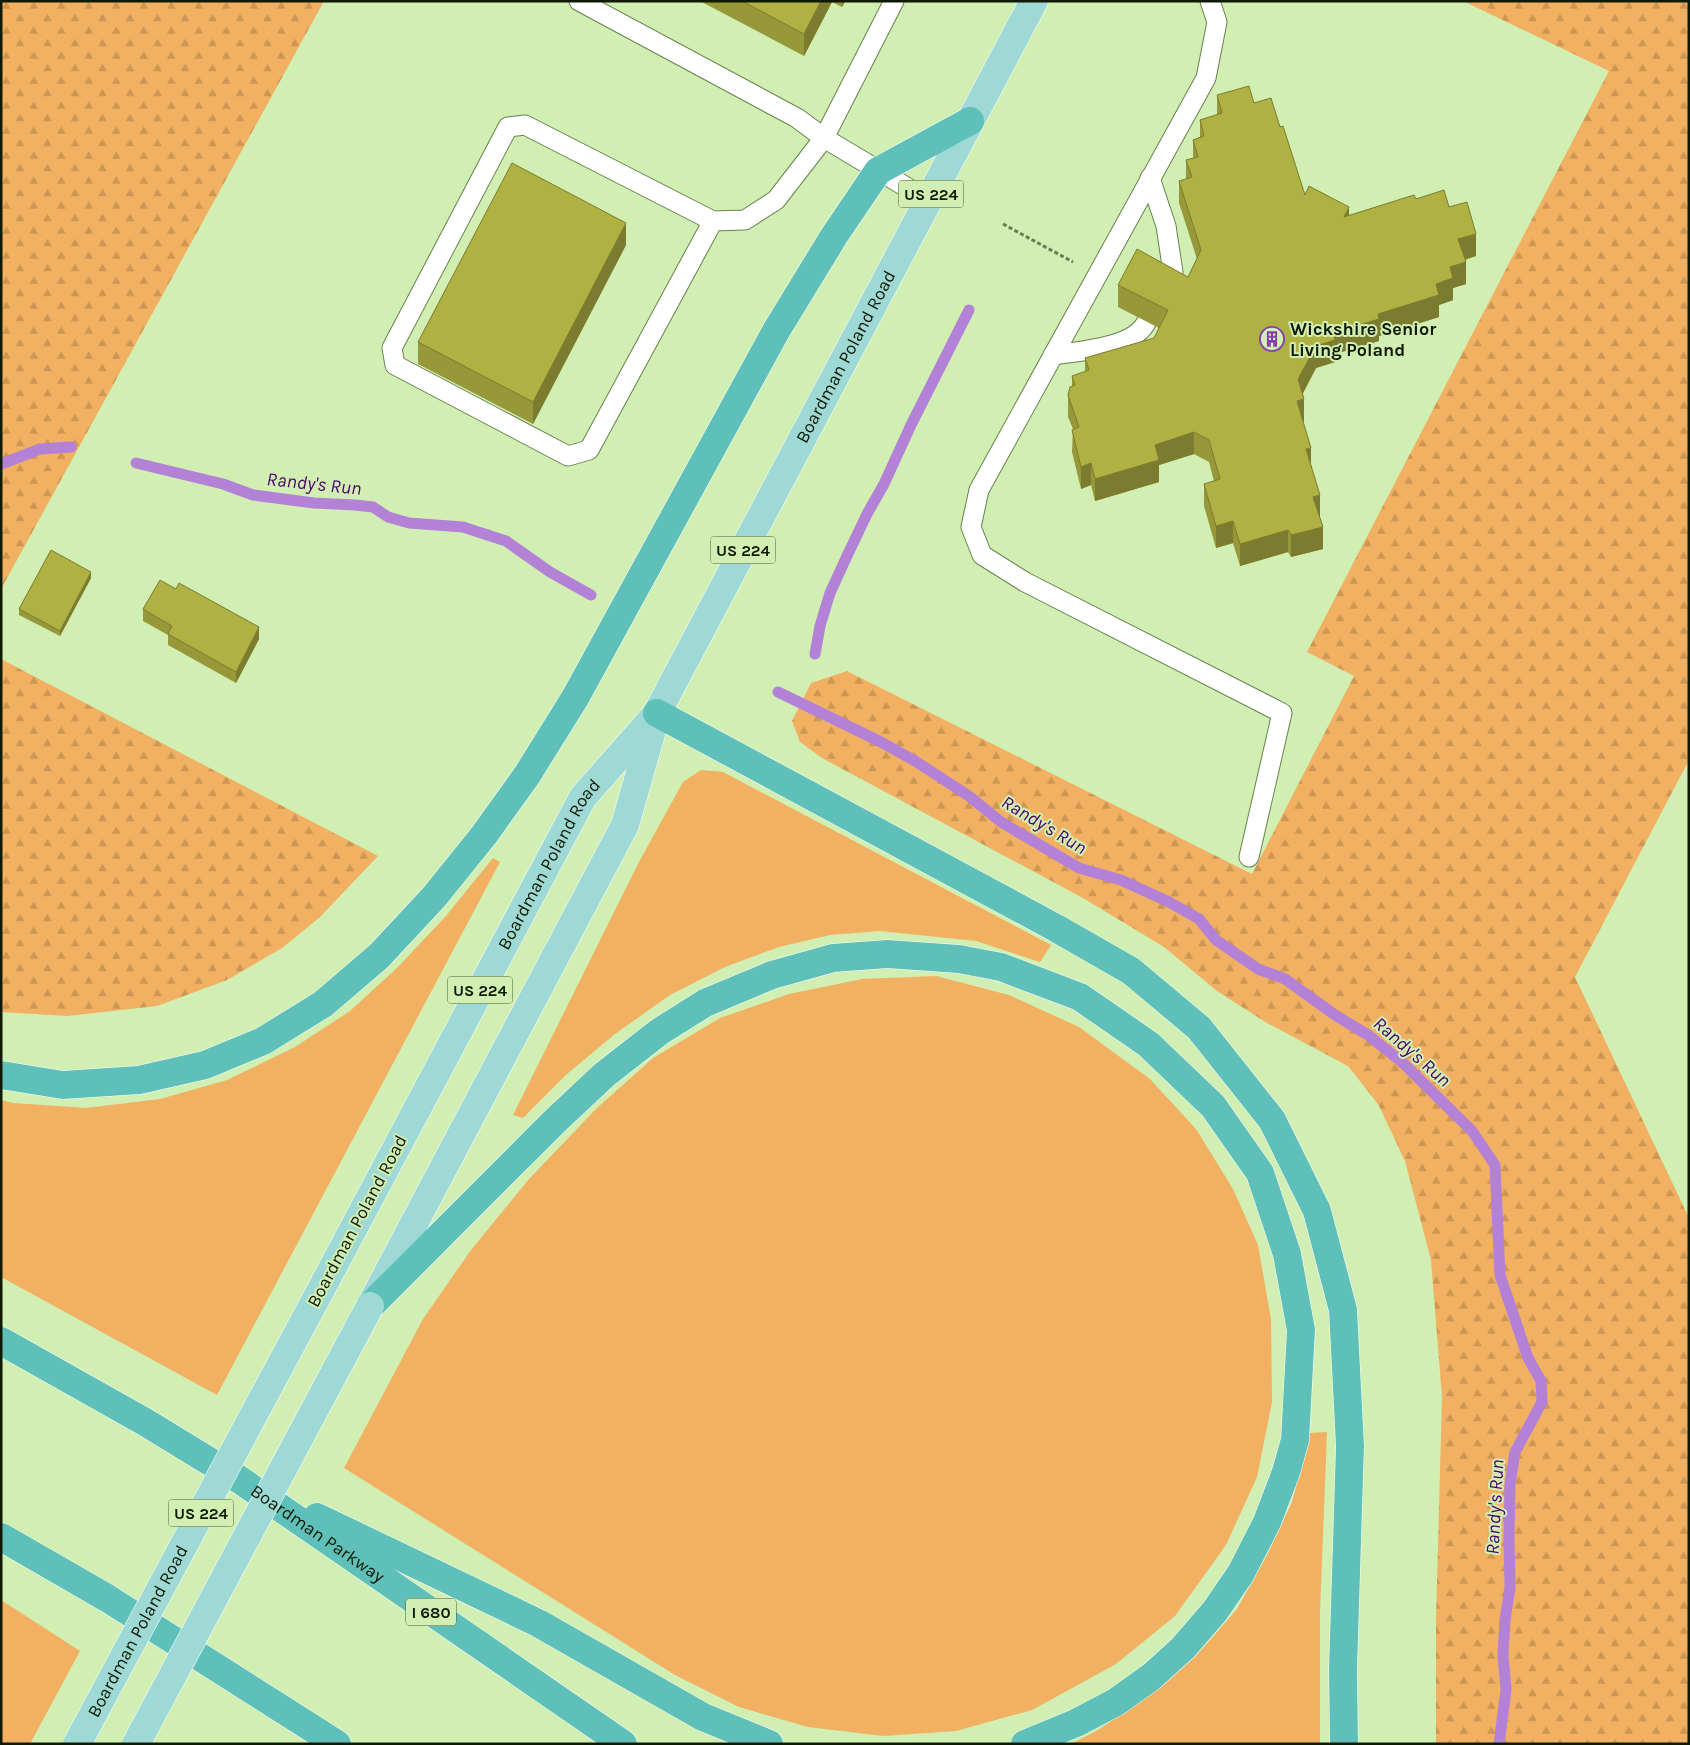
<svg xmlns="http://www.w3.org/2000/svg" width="1690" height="1745" font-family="Karla,sans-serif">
	<defs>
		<pattern id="forest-firs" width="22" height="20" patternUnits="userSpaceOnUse" patternTransform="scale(1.25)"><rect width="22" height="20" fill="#f1b062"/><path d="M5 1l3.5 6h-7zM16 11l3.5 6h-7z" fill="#cd9753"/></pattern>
	</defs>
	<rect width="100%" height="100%" fill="#d1efb3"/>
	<g fill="#f1b062">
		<polygon points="701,770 723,772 1051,945 1040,962 976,941 880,931 830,935 779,947 725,967 670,995 615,1034 567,1074 523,1118 513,1115 639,862 683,782"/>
		<polygon points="493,858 500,862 217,1395 1,1277 1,1100 13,1103 86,1108 160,1099 227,1080 295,1047 350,1011 398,967 446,916"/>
		<polygon points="936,976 1009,995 1079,1027 1150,1079 1196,1129 1233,1189 1258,1245 1271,1319 1272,1402 1257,1477 1226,1545 1175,1616 1116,1664 1032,1710 956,1731 883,1736 808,1727 739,1707 675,1675 344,1468 423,1319 471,1250 529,1179 597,1108 653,1058 720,1018 789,994 862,979"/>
		<polygon points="1327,1432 1320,1612 1320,1744 1071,1744 1098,1730 1149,1696 1196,1656 1237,1609 1267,1555 1292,1502 1310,1433"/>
		<polygon points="1,1600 80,1651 30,1744 1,1744"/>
	</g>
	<g fill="url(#forest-firs)">
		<polygon points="1,1 324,1 1,589"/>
		<polygon points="1463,1 1689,1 1689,760 1575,977 1689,1218 1689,1744 1436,1744 1436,1620 1442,1397 1431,1260 1405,1161 1378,1104 1348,1066 1267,1023 1217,991 1164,947 1083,898 822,758 800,742 792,721 811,683 847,671 1252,874 1354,676 1307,652 1609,71"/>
		<polygon points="1,659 378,856 319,918 282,948 227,980 157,1006 67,1016 1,1012"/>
	</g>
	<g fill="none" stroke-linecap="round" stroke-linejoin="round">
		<g stroke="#b382d7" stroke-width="11">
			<polyline points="136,463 223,484 253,495 314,503 355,505 373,507 388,517 409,523 463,527 506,541 550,572 591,595"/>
			<polyline points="1,464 40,449 71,447"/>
			<polyline points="815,654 820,626 830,593 847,556 867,514 884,484 911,425 969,310"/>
			<polyline points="778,692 881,742 915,761 969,796 1001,822 1079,868 1121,880 1169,902 1199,919 1216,940 1258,969 1285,979 1335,1015 1368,1035 1403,1063 1472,1131 1495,1165 1500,1275 1528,1358 1541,1381 1542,1402 1515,1452 1510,1484 1509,1536 1510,1588 1505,1620 1503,1655 1506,1690 1499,1744"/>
		</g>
		<defs>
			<g id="service">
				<polyline points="579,1 797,118 824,138 928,200"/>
				<polyline points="1210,1 1217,22 1206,78 979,490 971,527 982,555 1025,582 1282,713 1249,857"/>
				<polyline points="1150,178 1166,226 1173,272 1166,287"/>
				<polyline points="713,221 589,450 568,456 395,365 392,348 508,127 525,125 713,221 745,220 776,200 824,138 894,1"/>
				<path d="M1053,355C1080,351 1135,348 1147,321"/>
			</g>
			<g id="primary">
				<path id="s1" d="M325,1282L583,797L653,718"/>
				<path id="s2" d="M374,1299L625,825L657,713L1034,1"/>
			</g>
			<g id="motorway">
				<polyline points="657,713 1056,928 1131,971 1199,1028 1272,1120 1317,1211 1343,1310 1350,1446 1343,1669 1344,1744"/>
				<polyline points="1,1075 63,1085 139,1080 205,1065 263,1041 323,1004 379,956 434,897 484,835 527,775 575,698 776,331 834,236 878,171 970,121"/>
				<polyline points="370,1306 554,1122 604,1075 659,1032 705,1003 772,975 833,958 887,954 959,959 1001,967 1080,997 1148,1044 1213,1106 1260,1173 1287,1254 1301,1330 1295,1440 1286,1472 1267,1522 1241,1573 1215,1611 1183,1648 1151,1677 1116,1702 1076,1723 1025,1744"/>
				<path id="s3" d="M1,1341L145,1422L240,1480L623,1744"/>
				<polyline points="317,1517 538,1623 703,1717 769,1744"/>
				<polyline points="1,1537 107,1598 337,1744"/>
			</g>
		</defs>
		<use href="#service" stroke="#67824b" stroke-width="21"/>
		<use href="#primary" stroke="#fff" stroke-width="29"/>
		<use href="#motorway" stroke="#fff" stroke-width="29"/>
		<polyline stroke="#677b54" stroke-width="3" stroke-dasharray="4 2.5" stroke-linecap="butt" points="1003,224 1073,262"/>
		<use href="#service" stroke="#fff" stroke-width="19"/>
		<use href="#primary" stroke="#9ed9d5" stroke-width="28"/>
		<use href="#motorway" stroke="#5ec0b9" stroke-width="28"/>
		<defs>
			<g id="primary-bridge">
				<path id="s4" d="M77,1744L325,1282"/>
				<polyline points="136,1744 370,1306"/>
			</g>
		</defs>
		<use href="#primary-bridge" stroke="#fff" stroke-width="29" stroke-linecap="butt"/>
		<use href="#primary-bridge" stroke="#9ed9d5" stroke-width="28"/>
	</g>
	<g fill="#97983a">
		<polygon points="700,1 845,1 842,7 832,2 804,56"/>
		<polygon points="1217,95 1254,103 1280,127 1305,195 1349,216 1416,199 1449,207 1476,256 1465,260 1466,284 1453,288 1453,300 1439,305 1439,317 1379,336 1379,341 1335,354 1335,362 1316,368 1303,393 1304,421 1303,421 1320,517 1323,549 1291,557 1288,552 1240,566 1233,543 1216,548 1204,506 1204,484 1214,481 1209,462 1194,454 1159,465 1159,482 1095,501 1091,485 1081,489 1072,452 1073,429 1068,417 1068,395 1072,386 1072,376 1085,372 1085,358 1154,338 1159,328 1118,307 1118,285 1188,277 1197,259 1179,203 1179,181 1186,179 1186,160 1193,158 1193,140 1200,137 1200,120 1217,115"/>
		<polygon points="626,245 533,424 418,364 418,342"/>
		<polygon points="91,578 60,636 19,615 19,609"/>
		<polygon points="143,609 259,639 236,683 168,645 168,635 143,621"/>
	</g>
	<g fill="#7b7c2f">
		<polygon points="821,1 832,1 832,2 804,56 804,34"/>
		<polygon points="842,1 845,1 842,7"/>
		<polygon points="1349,207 1349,229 1344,217"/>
		<polygon points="626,223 626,245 533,424 533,402"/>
		<polygon points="1476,234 1476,256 1458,261 1458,239"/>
		<polygon points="1466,262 1466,284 1453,288 1453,300 1439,305 1439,317 1379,336 1379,341 1335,354 1335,362 1316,368 1299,401 1304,399 1304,421 1297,423 1298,379 1316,346 1333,333 1378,314 1436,284 1450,267"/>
		<polygon points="1194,432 1194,454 1159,465 1159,482 1095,501 1095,479 1155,445"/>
		<polygon points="1311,448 1311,470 1306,449"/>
		<polygon points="1091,463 1091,485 1081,489 1081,467"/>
		<polygon points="1320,495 1320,517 1313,519 1313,497"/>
		<polygon points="1233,521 1233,543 1216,548 1216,526"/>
		<polygon points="1323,527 1323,549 1291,557 1291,535"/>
		<polygon points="1288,530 1288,552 1240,566 1240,544"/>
		<polygon points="91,572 91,578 60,636 60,631"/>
		<polygon points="259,627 259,639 236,683 236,672"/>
	</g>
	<g fill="#b0b143" stroke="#7b7c2f">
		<polygon points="742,1 821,1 804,34"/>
		<polygon points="1249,86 1254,103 1271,98 1280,127 1283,126 1305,195 1309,186 1349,207 1344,217 1414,195 1416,199 1444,190 1449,207 1467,202 1476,234 1458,239 1466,262 1450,267 1453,278 1436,284 1439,295 1378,314 1379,319 1333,333 1335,340 1316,346 1298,379 1304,399 1297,401 1311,448 1306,449 1320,495 1313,497 1323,527 1291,535 1288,530 1240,544 1233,521 1216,526 1204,484 1220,479 1209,440 1194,432 1155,445 1159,460 1095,479 1091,463 1081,467 1072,430 1079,427 1068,395 1070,387 1075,385 1072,376 1089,370 1085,358 1154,338 1168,310 1118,285 1137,249 1188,277 1201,250 1179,181 1192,177 1186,160 1198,157 1193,140 1204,136 1200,120 1222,113 1217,95"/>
		<polygon points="512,163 626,223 533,402 418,342"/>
		<polygon points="51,550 91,572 60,631 19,609"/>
		<polygon points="160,580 176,589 179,583 259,627 236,672 168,634 172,626 143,609"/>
	</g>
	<defs>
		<symbol id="building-ring" viewBox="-11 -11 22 22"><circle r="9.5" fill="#d1efb3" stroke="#863fb3" stroke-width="1.5"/><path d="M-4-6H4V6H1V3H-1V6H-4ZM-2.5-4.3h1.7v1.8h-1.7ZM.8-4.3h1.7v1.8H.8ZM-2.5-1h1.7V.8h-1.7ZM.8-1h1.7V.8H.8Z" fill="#863fb3"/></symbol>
	</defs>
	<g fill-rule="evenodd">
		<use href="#building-ring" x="1258" y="325" width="28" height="28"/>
	</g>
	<g text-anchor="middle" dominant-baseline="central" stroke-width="4" stroke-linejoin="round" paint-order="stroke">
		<g fill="#d1efb3" stroke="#495938" stroke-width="1">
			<rect x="898.5" y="180.5" width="65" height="27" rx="4"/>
			<rect x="710.5" y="536.5" width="65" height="27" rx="4"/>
			<rect x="447.5" y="976.5" width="65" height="27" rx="4"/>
			<rect x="168.5" y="1499.5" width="65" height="27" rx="4"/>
			<rect x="406" y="1598.5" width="50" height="27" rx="4"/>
		</g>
		<g font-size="16" font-weight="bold" fill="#0f1904">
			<text x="931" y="194">US 224</text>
			<text x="743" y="550">US 224</text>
			<text x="480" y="990">US 224</text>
			<text x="201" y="1513">US 224</text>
			<text x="431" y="1612">I 680</text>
		</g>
		<g font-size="18" font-weight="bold" fill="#0f1904" stroke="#d1efb3" text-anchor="start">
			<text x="1290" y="329">Wickshire Senior<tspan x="1290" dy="21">Living Poland</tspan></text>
		</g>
		<g font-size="18" fill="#0f1904" stroke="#d1efb3">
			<text stroke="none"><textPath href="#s2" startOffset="1056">Boardman Poland Road</textPath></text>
			<text stroke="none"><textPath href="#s1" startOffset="474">Boardman Poland Road</textPath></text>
			<text transform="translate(357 1221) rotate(-62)">Boardman Poland Road</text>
			<text stroke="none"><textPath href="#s3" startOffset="371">Boardman Parkway</textPath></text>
			<text stroke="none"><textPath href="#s4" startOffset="128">Boardman Poland Road</textPath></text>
		</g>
		<g font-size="19" font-style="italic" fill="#49006b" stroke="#d1efb3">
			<text transform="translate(314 484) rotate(6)">Randy's Run</text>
			<text transform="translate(1044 825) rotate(31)">Randy's Run</text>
			<text transform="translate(1412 1052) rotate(41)">Randy's Run</text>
			<text transform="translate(1495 1507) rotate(-87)">Randy's Run</text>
		</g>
	</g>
	<rect width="1690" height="1745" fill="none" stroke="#0f1904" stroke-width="5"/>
</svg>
